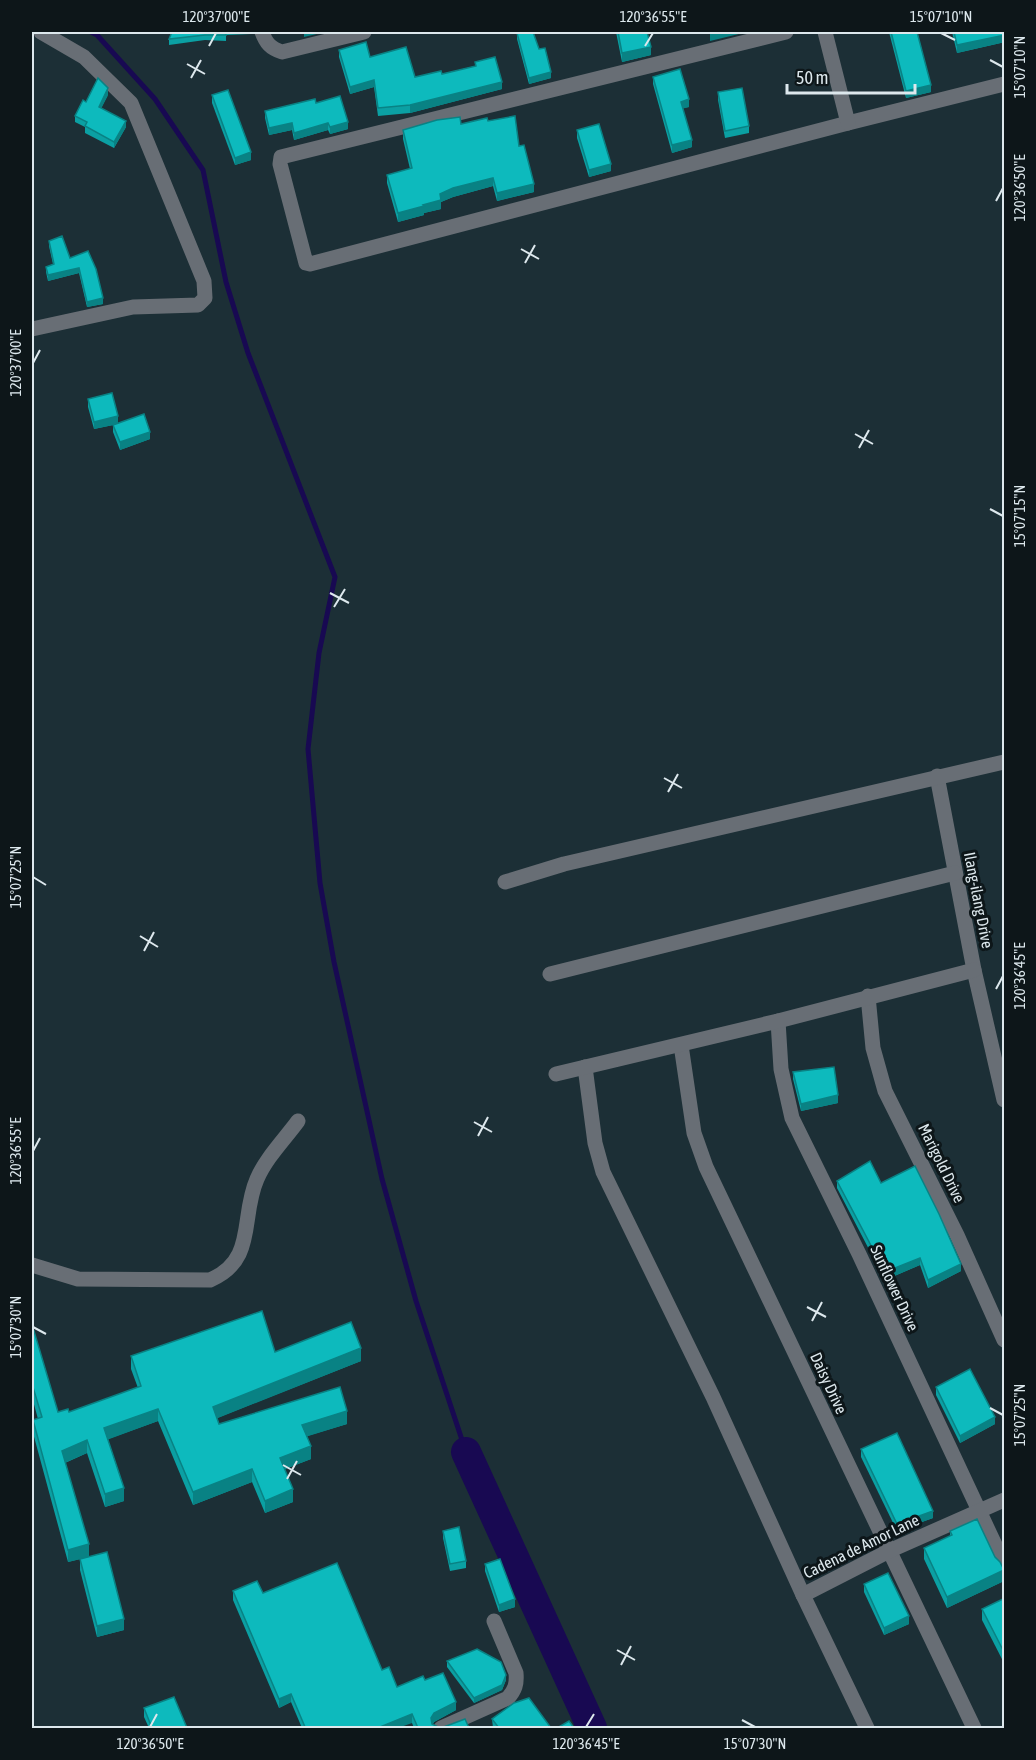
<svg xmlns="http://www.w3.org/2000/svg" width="1036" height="1760" font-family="'Asap Condensed',sans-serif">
	<rect width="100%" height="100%" fill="#1c2f36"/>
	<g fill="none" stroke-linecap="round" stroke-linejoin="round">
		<polyline stroke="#180952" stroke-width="5" points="91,32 97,35 155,99 203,170 226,282 248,353 335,577 319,653 308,749 320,883 334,962 382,1179 416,1301 466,1452"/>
		<polyline stroke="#180952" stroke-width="30" points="466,1452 592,1728"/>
		<g stroke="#686e75" stroke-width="15">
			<path d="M262,32C266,43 270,48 282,52L364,32"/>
			<polyline points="786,32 281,157 280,164 306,263 310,264 848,123 1004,84"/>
			<polyline points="825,32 848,123"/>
			<polyline points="32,329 133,307 198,305 205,298 204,281 131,103 84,57 41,32"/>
			<polyline points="937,776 974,970 1004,1100"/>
			<polyline points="505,882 564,864 1004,762"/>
			<polyline points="550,974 955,873"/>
			<polyline points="868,996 873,1048 885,1091 957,1235 1004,1340"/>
			<polyline points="778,1021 781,1069 792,1118 859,1254 1004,1564"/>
			<polyline points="681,1045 694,1133 706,1167 974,1728"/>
			<polyline points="585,1067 595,1143 603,1172 713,1397 803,1595 867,1728"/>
			<polyline points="556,1074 778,1021 974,970"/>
			<path d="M32,1265L78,1279L210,1280C257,1260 240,1217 257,1179C266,1158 284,1140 298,1121"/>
			<polyline points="803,1595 889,1551 1004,1500"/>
			<path d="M441,1728L508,1698C515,1690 517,1684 516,1673L494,1621"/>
		</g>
	</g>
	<g fill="#0ba0a3">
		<polygon points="172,32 251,32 251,34 226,35 226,41 205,40 169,45 169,39"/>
		<polygon points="616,32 647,32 651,55 622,62"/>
		<polygon points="889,32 917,32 931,92 906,98"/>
		<polygon points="952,32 1005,32 1005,42 957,53"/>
		<polygon points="517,33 539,49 551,78 529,84 517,39"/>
		<polygon points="339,50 370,57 415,77 442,74 475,66 475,62 502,89 410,113 378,116 374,87 350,94 339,57"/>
		<polygon points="653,77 689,107 683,108 692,147 672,153 653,84"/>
		<polygon points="718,92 749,126 749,133 725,138 718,100"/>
		<polygon points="108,95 101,108 126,127 114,148 85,133 85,127 75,122 75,116"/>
		<polygon points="212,95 251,160 235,165 212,103"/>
		<polygon points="316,103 348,129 330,134 328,130 294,140 292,130 269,135 265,118 265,111"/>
		<polygon points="488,121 519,146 534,192 497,201 493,186 453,197 441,202 441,209 424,213 424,215 398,222 387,183 387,175 410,169 403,139 403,130"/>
		<polygon points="577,130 611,171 589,177 577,138"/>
		<polygon points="49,241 70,258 103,304 87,307 79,273 48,281 46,272 46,267 53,264 49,246"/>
		<polygon points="88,399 118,423 150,439 120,450 113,432 113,425 94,429 88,407"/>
		<polygon points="793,1072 838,1103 801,1111 793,1079"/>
		<polygon points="837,1181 881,1183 961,1271 928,1288 920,1265 885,1280 837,1188"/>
		<polygon points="32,1332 58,1412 69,1412 138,1388 131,1369 131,1356 275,1352 361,1361 217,1418 219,1424 347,1424 307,1436 311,1459 285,1469 293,1502 265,1513 252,1482 193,1505 158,1421 108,1439 124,1501 105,1507 87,1453 65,1463 89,1556 124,1630 97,1637 80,1570 80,1559 68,1562 33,1433 33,1420 38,1419 32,1397"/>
		<polygon points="936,1387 995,1424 960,1443 936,1395"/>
		<polygon points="861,1449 933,1518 897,1531 861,1457"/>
		<polygon points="443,1531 466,1561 466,1568 450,1571 443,1538"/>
		<polygon points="950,1531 1004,1581 947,1608 924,1559 924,1548 950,1536"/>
		<polygon points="485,1564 515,1607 499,1612 485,1571"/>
		<polygon points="864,1584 909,1624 884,1635 864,1592"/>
		<polygon points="233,1591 263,1593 382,1670 397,1687 425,1680 456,1710 434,1722 433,1724 440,1728 414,1728 412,1723 302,1728 291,1702 279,1708 233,1600"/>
		<polygon points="1005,1598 1005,1665 982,1620 982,1609"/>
		<polygon points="447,1661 506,1680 502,1690 474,1703 447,1667"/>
		<polygon points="144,1708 187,1728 149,1728 144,1717"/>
		<polygon points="492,1719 551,1728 493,1728"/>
	</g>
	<g fill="#098284">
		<polygon points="304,32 325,32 304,37"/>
		<polygon points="718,32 747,32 710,41 710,33"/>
		<polygon points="1005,35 1005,42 957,53 957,45"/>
		<polygon points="651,47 651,55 622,62 622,53"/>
		<polygon points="551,72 551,78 529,84 529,78"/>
		<polygon points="374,80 374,87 350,94 350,87"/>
		<polygon points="502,82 502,89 410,113 410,105"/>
		<polygon points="931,85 931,92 906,98 906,91"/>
		<polygon points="108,88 108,95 99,113 99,107"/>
		<polygon points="689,99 689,107 681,109 681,102"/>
		<polygon points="126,121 126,127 114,148 114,142"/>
		<polygon points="348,122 348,129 330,134 330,127"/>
		<polygon points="292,123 292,130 269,135 269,128"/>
		<polygon points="328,123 328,130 294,140 294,133"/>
		<polygon points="692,140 692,147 672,153 672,145"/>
		<polygon points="251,152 251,160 235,165 235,158"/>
		<polygon points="611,164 611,171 589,177 589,170"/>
		<polygon points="493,178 493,186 453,197 441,202 441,209 424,213 424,215 398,222 398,213 453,188"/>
		<polygon points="534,184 534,192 497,201 497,193"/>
		<polygon points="33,213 33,220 32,221 32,214"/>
		<polygon points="79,268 79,273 48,281 48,275"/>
		<polygon points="103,298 103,304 87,307 87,302"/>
		<polygon points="118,416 118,424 94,429 94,422"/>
		<polygon points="150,432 150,439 120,450 120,442"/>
		<polygon points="838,1095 838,1103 801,1111 801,1104"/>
		<polygon points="920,1258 920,1265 885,1280 885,1272"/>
		<polygon points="961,1264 961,1271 928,1288 928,1280"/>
		<polygon points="361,1348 361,1361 213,1420 213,1407"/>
		<polygon points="158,1409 158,1421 104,1441 104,1428"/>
		<polygon points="347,1411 347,1424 302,1438 302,1425"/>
		<polygon points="995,1417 995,1424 960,1443 960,1436"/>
		<polygon points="87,1440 87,1453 62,1464 62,1451"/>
		<polygon points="311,1446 311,1459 280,1471 280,1458"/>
		<polygon points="252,1469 252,1482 193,1505 193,1492"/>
		<polygon points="124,1488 124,1501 105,1507 105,1494"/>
		<polygon points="293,1489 293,1502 265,1513 265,1501"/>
		<polygon points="933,1511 933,1518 897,1531 897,1524"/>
		<polygon points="89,1544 89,1557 68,1562 68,1550"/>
		<polygon points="1004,1570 1004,1581 947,1608 947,1597"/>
		<polygon points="515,1599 515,1607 499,1612 499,1605"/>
		<polygon points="909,1616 909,1624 884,1635 884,1628"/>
		<polygon points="124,1619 124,1630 97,1637 97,1626"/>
		<polygon points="506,1675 506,1680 502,1690 474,1703 474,1698"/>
		<polygon points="291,1694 291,1702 279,1708 279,1699"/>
		<polygon points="456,1702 456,1710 434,1722 431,1726 431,1718 434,1713"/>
		<polygon points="412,1714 412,1723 398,1728 380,1728 380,1727"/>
	</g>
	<g fill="#0dbabd" stroke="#098284" stroke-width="1.5">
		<polygon points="172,32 225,32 226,35 205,35 169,39"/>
		<polygon points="521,32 533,32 539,49 545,48 551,72 529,78 517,33"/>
		<polygon points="618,32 647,32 651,47 622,53"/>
		<polygon points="891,32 917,32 931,85 906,91"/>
		<polygon points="954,32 1005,32 1005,35 957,45"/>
		<polygon points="366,42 370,57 406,47 415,77 441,71 442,74 476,66 475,62 495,57 502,82 410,105 378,108 374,80 350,87 339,50"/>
		<polygon points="680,69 689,99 681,102 692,140 672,145 653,77"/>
		<polygon points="98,78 108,88 99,107 126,121 114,142 85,126 87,122 75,116 83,100 86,102"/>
		<polygon points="742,88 749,126 725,131 718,92"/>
		<polygon points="228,90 251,152 235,158 212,95"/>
		<polygon points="340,96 348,122 330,127 328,123 294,133 292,123 269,128 265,111 315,99 316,103"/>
		<polygon points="515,116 519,146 524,145 534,184 497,193 493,178 453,188 440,194 441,200 423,205 424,206 398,213 387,175 412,168 403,130 437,120 460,117 461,124 487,118 488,121"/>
		<polygon points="599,124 611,164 589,170 577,130"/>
		<polygon points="62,236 70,258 88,251 96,269 103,298 87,302 79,268 48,275 46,267 54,264 49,241"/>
		<polygon points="112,393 118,416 94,422 88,399"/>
		<polygon points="144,414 150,432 120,442 113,425"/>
		<polygon points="834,1067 838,1095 801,1104 793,1072"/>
		<polygon points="870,1161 881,1183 915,1166 939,1214 961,1264 928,1280 920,1258 885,1272 837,1181"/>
		<polygon points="262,1311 275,1352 351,1322 361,1348 213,1407 219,1424 340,1387 347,1411 302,1425 311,1446 280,1458 293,1489 265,1501 252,1469 193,1492 158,1409 104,1428 124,1488 105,1494 87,1440 62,1451 89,1544 68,1550 33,1420 42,1417 32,1384 32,1332 34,1331 58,1412 68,1409 69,1412 141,1386 131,1356"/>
		<polygon points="970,1369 995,1417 960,1436 936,1387"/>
		<polygon points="897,1433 933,1511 897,1524 861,1449"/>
		<polygon points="977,1519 995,1557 1000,1562 1004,1570 947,1597 924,1548 952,1535 950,1531"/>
		<polygon points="459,1527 466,1561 450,1564 443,1531"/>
		<polygon points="107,1552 124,1619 97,1626 80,1559"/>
		<polygon points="500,1559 515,1599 499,1605 485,1564"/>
		<polygon points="337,1563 382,1670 389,1667 397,1687 423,1676 425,1680 443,1673 456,1702 434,1713 431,1718 432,1724 440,1728 418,1728 412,1714 380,1727 380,1728 301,1728 305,1727 291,1694 279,1699 233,1591 257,1581 263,1593"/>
		<polygon points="888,1573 909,1616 884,1628 864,1584"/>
		<polygon points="1005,1598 1005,1654 982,1609"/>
		<polygon points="477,1649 501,1662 506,1675 502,1685 474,1698 447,1661"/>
		<polygon points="174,1697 187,1728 152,1728 144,1708"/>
		<polygon points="529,1698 551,1728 499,1728 492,1719 514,1703"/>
		<polygon points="465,1719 469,1728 441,1728"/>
		<polygon points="569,1721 574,1728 557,1728"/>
	</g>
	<path fill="none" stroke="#dde8ed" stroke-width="2" d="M941,33L955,40M209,46L216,33M645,46L653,33M990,60L1003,67M187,64L205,74M191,78L201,60M996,201L1003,188M521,249L539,259M525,263L535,245M33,363L40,350M855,434L873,444M859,448L869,430M990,509L1003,516M330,593L349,603M334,607L345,589M664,778L682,788M668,792L678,774M33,877L46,885M140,936L158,947M144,951L154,932M996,989L1003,976M474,1122L492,1132M478,1136L488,1117M33,1151L40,1138M807,1307L826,1317M812,1321L822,1302M33,1327L46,1334M990,1408L1003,1415M283,1465L301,1475M287,1479L297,1461M617,1650L635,1660M621,1665L631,1646M742,1720L755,1727M150,1727L157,1714M586,1727L594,1714"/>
	<g text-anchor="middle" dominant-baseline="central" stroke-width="6" stroke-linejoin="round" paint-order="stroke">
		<g font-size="16" fill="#dde8ed" stroke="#0d1619">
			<text transform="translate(979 900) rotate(79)">Ilang-ilang Drive</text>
			<text transform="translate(942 1163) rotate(64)">Marigold Drive</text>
			<text transform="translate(895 1288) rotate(65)">Sunflower Drive</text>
			<text transform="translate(829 1383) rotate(65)">Daisy Drive</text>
			<text transform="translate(861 1546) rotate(-26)">Cadena de Amor Lane</text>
		</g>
	</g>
	<rect width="1036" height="1760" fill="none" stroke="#0d1619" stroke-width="66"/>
	<path d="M787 84v9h128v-9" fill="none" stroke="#dde8ed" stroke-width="3"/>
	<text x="796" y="84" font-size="18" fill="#dde8ed" stroke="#0d1619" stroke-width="4.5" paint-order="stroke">50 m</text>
	<rect x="33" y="33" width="970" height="1694" fill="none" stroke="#dde8ed" stroke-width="2"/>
	<g font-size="15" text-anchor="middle" fill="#dde8ed">
		<text x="216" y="22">120°37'00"E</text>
		<text x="653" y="22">120°36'55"E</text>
		<text x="941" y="22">15°07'10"N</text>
		<text transform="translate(1020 67) rotate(-90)" y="5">15°07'10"N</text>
		<text transform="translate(1020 188) rotate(-90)" y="5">120°36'50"E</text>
		<text transform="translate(16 363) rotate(-90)" y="5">120°37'00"E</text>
		<text transform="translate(1020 516) rotate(-90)" y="5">15°07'15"N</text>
		<text transform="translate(16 877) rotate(-90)" y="5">15°07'25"N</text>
		<text transform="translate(1020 976) rotate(-90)" y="5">120°36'45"E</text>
		<text transform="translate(16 1151) rotate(-90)" y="5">120°36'55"E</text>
		<text transform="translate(16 1327) rotate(-90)" y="5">15°07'30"N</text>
		<text transform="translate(1020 1415) rotate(-90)" y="5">15°07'25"N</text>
		<text x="150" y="1749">120°36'50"E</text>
		<text x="586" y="1749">120°36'45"E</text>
		<text x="755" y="1749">15°07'30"N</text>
	</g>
</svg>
